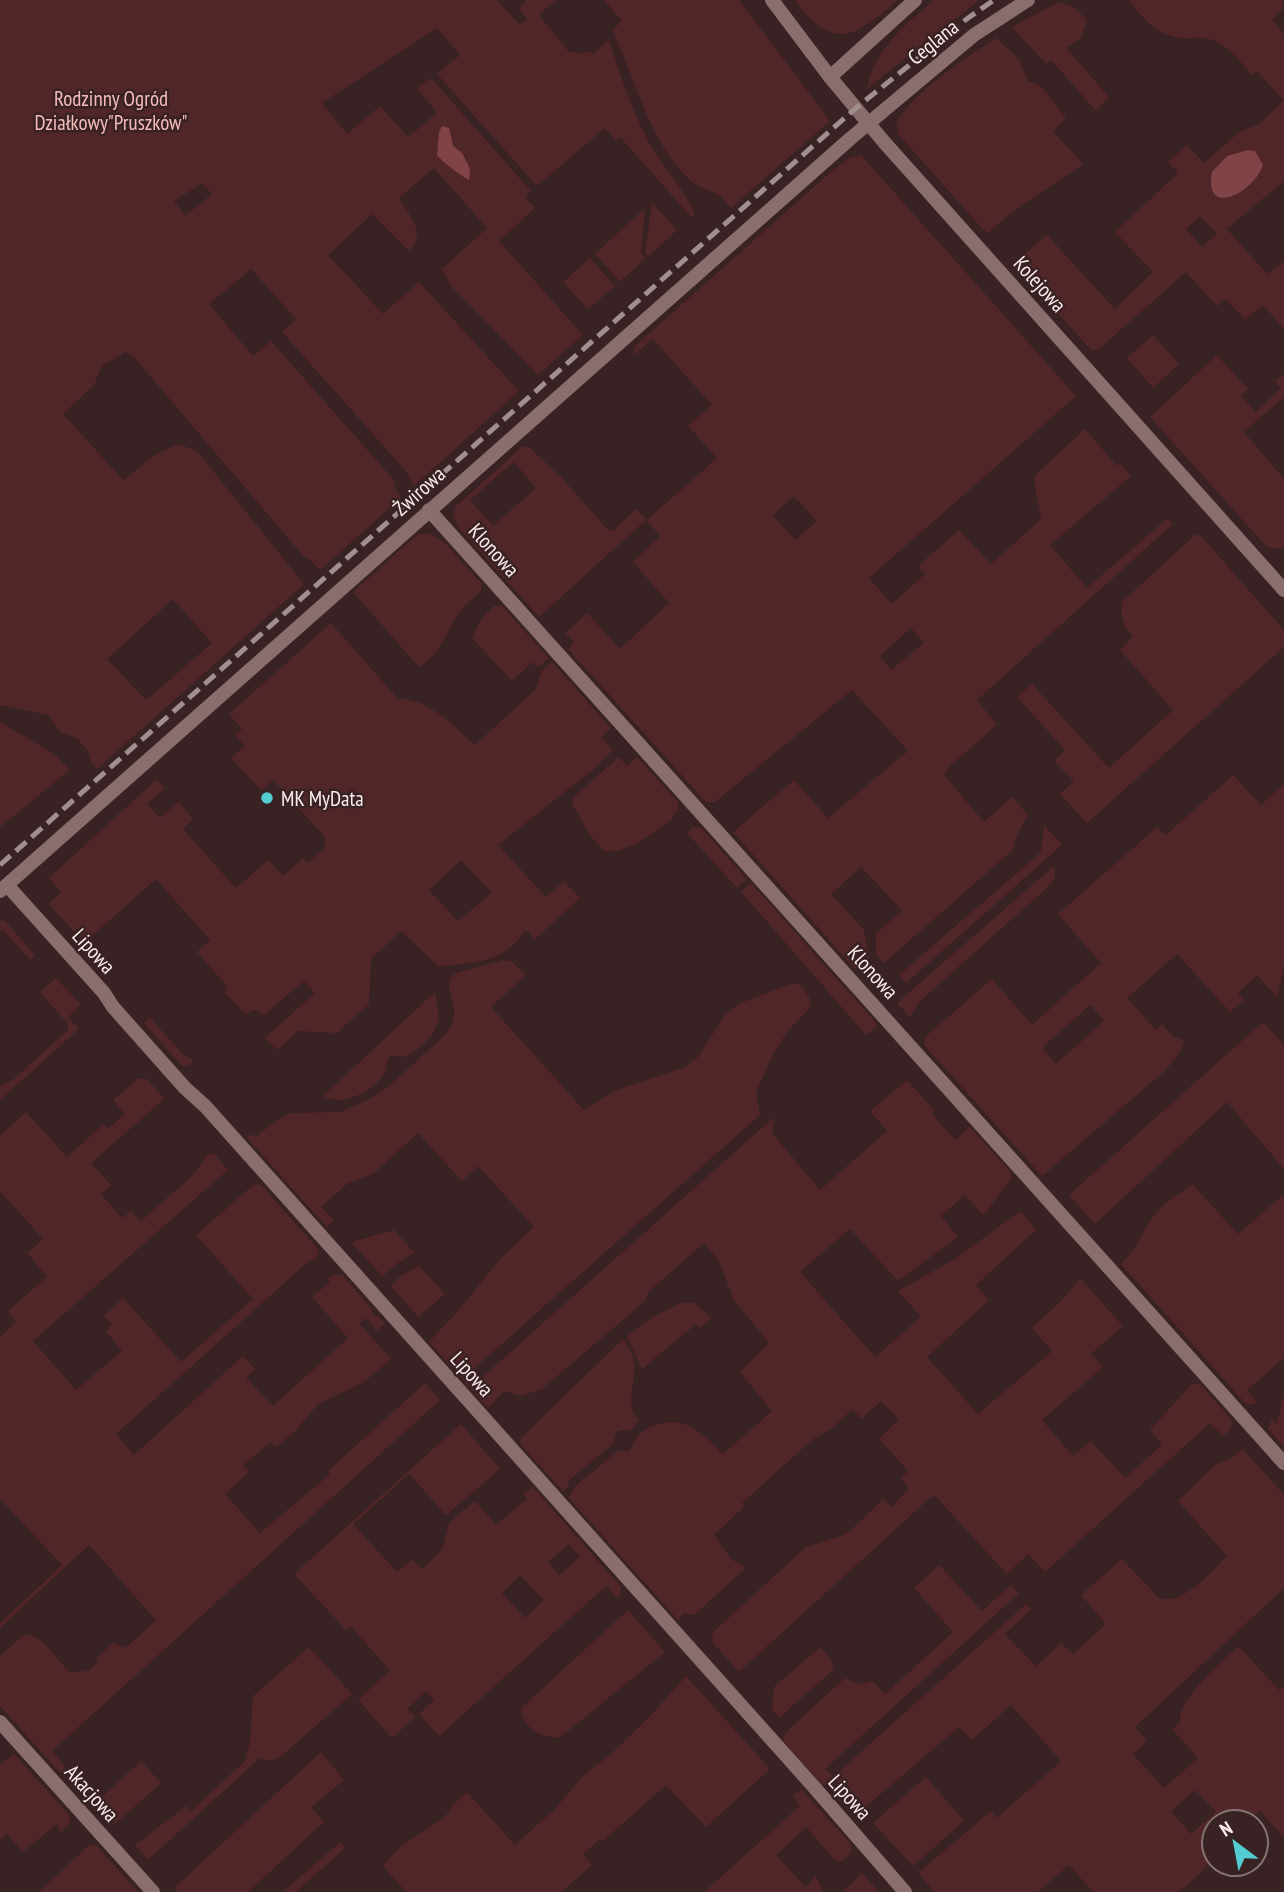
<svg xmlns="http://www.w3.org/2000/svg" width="1284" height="1892" font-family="'PT Sans Narrow',sans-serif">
	<rect width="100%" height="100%" fill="#382223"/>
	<g fill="#512628" fill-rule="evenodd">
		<path d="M0,0H497L520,25L527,19L519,9L526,0H556L539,15L569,52L584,53L590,51L593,54L609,40C621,77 632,112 651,146C665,169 684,189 695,214L692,218L620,137L616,140L605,128L537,186L437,74L460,55L437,28L322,103L347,134L380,106L408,137L437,113L417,88L431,78L531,191L525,197L535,208L499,241L583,335L538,375L452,287L442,269L487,228L434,168L399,198C410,217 427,232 409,251L372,214L328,255L383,314L419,282L519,391L414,486L405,470L282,332L296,319L251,269L209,304L253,356L271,341L394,480L395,488L401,498L320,570L307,557L305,558L133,356L125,352L102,366L94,385L63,414L123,480L155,455L178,444L197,451L304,584L97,769L91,762L88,751L77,738L61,733L48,715L0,705ZM202,183L212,194L185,216L174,201ZM173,599L212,643L150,697L145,699L107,659Z"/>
		<path d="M604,0H739L830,121L731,208C727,204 724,200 720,196C711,190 700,188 691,181C651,145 637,85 616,38L613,29L622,21Z"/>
		<path d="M795,0H898C856,36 834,54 795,0Z"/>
		<path d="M934,0H979L867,89C874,49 905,25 934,0Z"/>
		<path d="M1129,0H1283L1282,10L1272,19L1284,34V181L1227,229L1267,274L1284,261V329L1263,305L1245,320L1226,299L1217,306L1186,272L1098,350H1091L1013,264L1047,235L1115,309L1153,272L1115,232L1178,173L1168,162L1187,145L1204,163L1238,133L1259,124L1284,101L1258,72L1252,75C1241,63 1229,45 1212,40C1202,36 1190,39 1180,38C1156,34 1142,18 1129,0ZM1200,216L1217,234L1202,247L1186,229Z"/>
		<polygon points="1059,2 1074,7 1087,20 1081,38 1066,48 1109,97 1096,111 1051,60 1046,64 1012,27"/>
		<path d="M996,38L1019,59L1028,81L1041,86L1066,118L1053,131L1083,164C1051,188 1015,206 987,234L899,135L896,124C909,95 969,55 996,38Z"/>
		<path d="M861,155L1076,396L869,578L892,604L925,574L918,566L959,530L991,564L1041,519L1034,480L1036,474L1085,429L1117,466L1120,464L1131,476L1050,545L1087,588L1168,518L1173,524L977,700L997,725L950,766L944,775L984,822L1012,797L1028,815L1016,837L1013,850L884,963L876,955V934L902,910L861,867L831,894L864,930L870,965L854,968L733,832L794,780L828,818L908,751L852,690L715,802H706L568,649L574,642L565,633L587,613L620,649L669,603L633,562L660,536L646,520L539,617L459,528L453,515L456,506L522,447L528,446L561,477L609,531H613L636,509L647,520L717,458L688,426L712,405L653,339L633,356L635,346L833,170L851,157ZM514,462L536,488L493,526L470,500ZM794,496L817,521L795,540L773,515ZM911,628L924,643L891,670L880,656Z"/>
		<polygon points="652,203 677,230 648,257 645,251"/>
		<polygon points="645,208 641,253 645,259 620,282 595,254"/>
		<polygon points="590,258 615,286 588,309 563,282"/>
		<polygon points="1153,335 1179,364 1153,388 1127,358"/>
		<polygon points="1217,355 1248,389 1241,396 1256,412 1281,388 1275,381 1284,374 1284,397 1244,432 1284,479 1284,546 1277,549 1267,547 1150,417"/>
		<path d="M428,533L444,542L482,584L481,591C472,599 462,607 455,619C442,641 441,652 419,667L353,592L417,535Z"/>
		<path d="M1195,535H1200L1284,630V647L1087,823L1060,794L1074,781L1054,761L1065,750L1017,697L1032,684L1109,768L1173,710L1120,650L1133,637C1123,625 1120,618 1122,602Z"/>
		<polygon points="494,606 502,606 549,658 538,667 533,662 512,681 472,638 481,619"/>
		<path d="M331,623L398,699C428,698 454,726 475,745L536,689L542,671L552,662L611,728L601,737L613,750L595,768L498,845L546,897L564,881L580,898L535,939L526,930C521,935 516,943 511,947C491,963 461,965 438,966L401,931L371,959L369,1004L337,1033L298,1031L277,1050L265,1038L315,993L304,981L264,1015L254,1010L246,1014L224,992L228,987L197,952L210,940L156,879L84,943L49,904L61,892L49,878L157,779L165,788L147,804L160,818L179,802L193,819L183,829L236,888L268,860L283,876L303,858L308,863L325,847L324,836L273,780L261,790L231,758L245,746L235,735L242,729L229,714ZM461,860L492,893L458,921L429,890Z"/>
		<polygon points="0,722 54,754 70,770 0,827"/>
		<path d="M619,757L627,766L637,757L678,802V810L672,816L674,818C653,832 630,854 604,851L589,834L572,803L574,797Z"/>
		<path d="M1233,775L1261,805L1284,784V966L1277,997L1257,975L1238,993L1244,1000L1230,1012L1177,954L1127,998L1156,1030L1162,1024L1174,1037L1185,1041L1179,1053L1166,1070L1042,1176L924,1045L926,1036L992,979L1032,1025L1101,963L1058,914L1157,827L1166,835ZM1090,1005L1104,1021L1056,1064L1042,1048Z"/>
		<polygon points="1044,825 1062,845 906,983 899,975 1041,852"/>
		<polygon points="693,827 701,828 747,879 737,888 687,833"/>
		<polygon points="1054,866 1055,878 1047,888 919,1002 910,1017 897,1003"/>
		<polygon points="751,883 878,1025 866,1035 741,892"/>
		<polygon points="0,921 5,921 35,955 30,960 3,930 0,932"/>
		<path d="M503,960L511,961L526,975L491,1007L584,1110L616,1090L685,1067L698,1057L725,1015L738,1004L794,983L802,986L811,1001L809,1009L787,1032L774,1053L756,1092L760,1115L469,1373L477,1382L774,1117L772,1133L820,1190L887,1131L870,1111L907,1080L935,1111L932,1114L955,1140L970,1127L1011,1172V1180C998,1192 995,1203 983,1215L965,1195L941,1216L958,1237L898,1281L850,1229L800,1272L875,1357L921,1317L898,1291L955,1259L1020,1211L1036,1230L976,1285L989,1300L927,1357L978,1414L1052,1351L1032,1328L1064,1298L1080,1278L1123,1326L1091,1354L1103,1367L1042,1420L1073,1456L1091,1441L1125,1478L1162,1445L1150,1430L1192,1384H1200L1232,1420L1231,1429L1223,1436L1210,1423L1045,1572L1028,1554L1007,1574L935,1496L931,1497L739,1672L713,1643L712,1633L806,1547L841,1536L851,1530L883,1499L891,1507L909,1489L901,1478L908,1471L879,1439L899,1419L881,1401L861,1419L853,1409L831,1429L813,1439L742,1503L744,1507L714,1535L731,1559L746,1568L694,1615L684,1613L678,1620L568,1497L574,1491L572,1489L618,1451H629C632,1446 634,1441 637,1437C642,1431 650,1427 656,1425C685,1414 704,1435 723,1454L772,1411L740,1372L769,1343L734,1300L718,1259L704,1243L648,1292L645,1301L542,1389L521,1396L504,1391L488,1408L429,1342L458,1311L501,1258L534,1227L478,1166L462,1181L418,1133L374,1173L347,1184L321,1207L334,1221L327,1227L247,1138L253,1134L256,1137L275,1121L292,1113L340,1112L370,1099L388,1087L444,1036C449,1030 453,1024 454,1016C456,1000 441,984 456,973Z"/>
		<polygon points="56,978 81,1005 68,1017 79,1029 0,1100 0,1086 14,1079 68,1030 68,1024 40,992"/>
		<path d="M435,992L439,1019L432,1036L414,1052L404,1057L391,1056L387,1059C391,1085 342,1110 323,1096Z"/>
		<polygon points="150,1018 184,1055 194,1060 189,1065 182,1066 144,1023"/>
		<polygon points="1263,1022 1284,1045 1284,1169 1227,1102 1095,1224 1069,1195"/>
		<path d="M139,1078L147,1079L163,1097V1100L91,1163L111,1185L101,1194L122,1218L131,1211L141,1221L192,1176L208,1154H214L228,1170L33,1341L76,1390L122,1351L106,1331L112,1325L104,1316L123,1298L181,1362L253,1299L196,1235L253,1185H261L318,1249L317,1257L312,1261L310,1260L116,1434L134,1455L243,1356L255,1369L246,1378L273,1406L348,1338L312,1297L330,1282L328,1279L333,1275H342L371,1308L374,1315L378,1316L385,1323L377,1331L366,1318L359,1323L391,1359L364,1382L318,1404L296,1430L276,1447L271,1442L243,1465L249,1472L225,1494L260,1533L330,1474L328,1471L425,1383L440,1400L52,1751L74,1777L63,1776L0,1706V1656L25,1634C46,1637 55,1659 70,1672L89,1671L97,1663L96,1659L113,1643L126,1648L156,1620L89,1545L0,1628V1623L62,1565L0,1499V1337L16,1322L8,1311L47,1277L27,1253L43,1239L0,1191V1136L26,1112L67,1157L104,1124L108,1129L125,1114L113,1100Z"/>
		<path d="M1192,1184L1238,1234L1284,1194V1358L1247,1390L1257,1403L1247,1405L1121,1264C1138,1249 1142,1229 1157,1212C1166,1201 1181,1193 1192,1184Z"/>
		<polygon points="394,1230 414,1252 388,1270 383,1277 351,1242"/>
		<polygon points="419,1266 445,1294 418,1317 391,1286 401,1276"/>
		<polygon points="681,1303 694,1303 712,1318 700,1328 696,1324 642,1369 627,1336 653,1317"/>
		<path d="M623,1339C650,1374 618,1395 639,1421L630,1430L619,1431L615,1434L613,1444L567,1482L569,1486L563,1491L520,1444L521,1438Z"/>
		<polygon points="1284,1393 1284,1447 1268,1429 1272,1419 1277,1424"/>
		<path d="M461,1424L500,1469L446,1515L409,1474L353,1524L397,1572L412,1559L422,1569L442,1550L449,1523L475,1501L496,1525L527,1499L523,1494L533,1487L621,1587L620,1595L617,1598L606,1586L439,1736L419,1714L434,1700L426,1691L407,1709L415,1717L392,1738L358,1700L390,1670L351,1627L346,1630L294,1574ZM569,1544L580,1557L559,1575L548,1562ZM520,1575L544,1600L525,1618L502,1593Z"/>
		<path d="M1243,1449L1284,1495V1588L1135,1727L1147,1741L1133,1754L1164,1788L1198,1758L1172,1729L1180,1722C1177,1699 1223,1662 1238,1646L1279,1690L1284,1686V1837L1260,1811L1247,1822H1214C1214,1864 1211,1865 1179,1892H1093L1069,1865L1038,1892H935L918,1873L991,1811L997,1818L1061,1761L1011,1705L972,1740L959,1727L862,1810L833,1778L823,1786L784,1742L783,1737L789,1729L845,1678L861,1684L872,1681L885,1694L953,1632L914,1588L939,1565L982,1611L1011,1585L1019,1593L825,1769L833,1777L1026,1604L1031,1609L1005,1634L1036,1666L1061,1643L1073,1654L1106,1624L1081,1595L1122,1559L1160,1599C1187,1603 1209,1573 1227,1556L1178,1501L1216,1464L1230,1459ZM1195,1790L1216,1812L1191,1834L1171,1811Z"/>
		<path d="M628,1610L665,1652L568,1731L557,1738C540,1736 522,1728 521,1708Z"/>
		<polygon points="309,1647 352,1694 280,1757 271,1761 260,1758 148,1860 135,1845 186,1806 191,1811 245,1761 250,1743 253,1696"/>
		<polygon points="820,1647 831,1659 834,1669 779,1718 772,1710 774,1687"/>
		<polygon points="686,1676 770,1769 706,1827 666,1785 602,1842 600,1839 583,1854 592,1865 561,1892 406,1892 383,1866 402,1845 445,1817 453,1805 467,1792 515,1845 555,1809 583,1776 612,1753 652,1714"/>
		<polygon points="321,1752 344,1780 311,1807 324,1822 248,1892 177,1892 174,1888"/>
		<polygon points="14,1754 70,1816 69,1824 60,1833 58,1823 23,1852 7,1834 0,1840 0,1765"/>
		<polygon points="141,1761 161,1783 115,1824 98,1804 99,1795 102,1797"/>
		<polygon points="926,1777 964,1821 913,1866 873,1823"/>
		<polygon points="801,1789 851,1844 851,1853 842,1861 835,1860 806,1827 776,1855 805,1887 816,1876 823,1892 704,1892 800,1806 793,1796"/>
		<polygon points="340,1842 345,1848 296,1892 283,1892"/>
		<polygon points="89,1845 96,1845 138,1892 39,1892"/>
		<polygon points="862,1873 879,1892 843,1892"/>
	</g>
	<g fill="#804447">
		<path d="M442,126L449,128L453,146L462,153L470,169L469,180C464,178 441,161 437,155L439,132Z"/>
		<path d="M1248,150L1255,151L1263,165C1253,194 1203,218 1212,172L1227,156Z"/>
	</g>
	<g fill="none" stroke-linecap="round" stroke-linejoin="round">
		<g stroke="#8a6d6d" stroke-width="14">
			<polyline points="772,0 830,77 884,142 1284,590"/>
			<polyline points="830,77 915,0"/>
			<polyline points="429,510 1284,1463"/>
			<polyline points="7,885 104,993 113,1007 185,1088 205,1106 814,1787 905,1892"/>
			<polyline points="0,891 851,138 974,35 1028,0"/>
			<polyline points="0,1722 153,1892"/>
		</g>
		<polyline stroke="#a18f8f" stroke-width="5" stroke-dasharray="14 7" stroke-linecap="butt" points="0,865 856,108 968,18 994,0"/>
	</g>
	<circle fill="#52ccd0" stroke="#382223" stroke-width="2.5" cx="267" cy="798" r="7"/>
	<g text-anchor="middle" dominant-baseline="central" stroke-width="5" stroke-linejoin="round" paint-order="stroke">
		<g font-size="21" fill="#fcecec" stroke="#382223">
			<text transform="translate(933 42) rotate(-39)">Ceglana</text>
			<text transform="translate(1040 284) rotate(48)">Kolejowa</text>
			<text transform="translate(419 491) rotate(-42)">Żwirowa</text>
			<text transform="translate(494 550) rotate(48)">Klonowa</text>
			<text transform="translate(94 951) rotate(48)">Lipowa</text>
			<text transform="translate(873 972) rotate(48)">Klonowa</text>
			<text transform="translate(472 1374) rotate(48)">Lipowa</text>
			<text transform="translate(92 1793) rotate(48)">Akacjowa</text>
			<text transform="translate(850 1797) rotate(48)">Lipowa</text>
		</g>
		<g font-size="21" fill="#f5bbbb" stroke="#382223">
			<text x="111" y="98">Rodzinny Ogród<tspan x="111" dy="24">Działkowy"Pruszków"</tspan></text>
		</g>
		<g font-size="21" fill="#fcecec" stroke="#382223" text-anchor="start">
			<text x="281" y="798">MK MyData</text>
		</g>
	</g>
	<g transform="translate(1235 1843) rotate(328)"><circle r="33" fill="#382223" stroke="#867373" stroke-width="2"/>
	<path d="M0-5L12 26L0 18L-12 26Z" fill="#52ccd0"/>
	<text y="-10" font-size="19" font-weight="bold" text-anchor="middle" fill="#fcecec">N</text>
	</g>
</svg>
